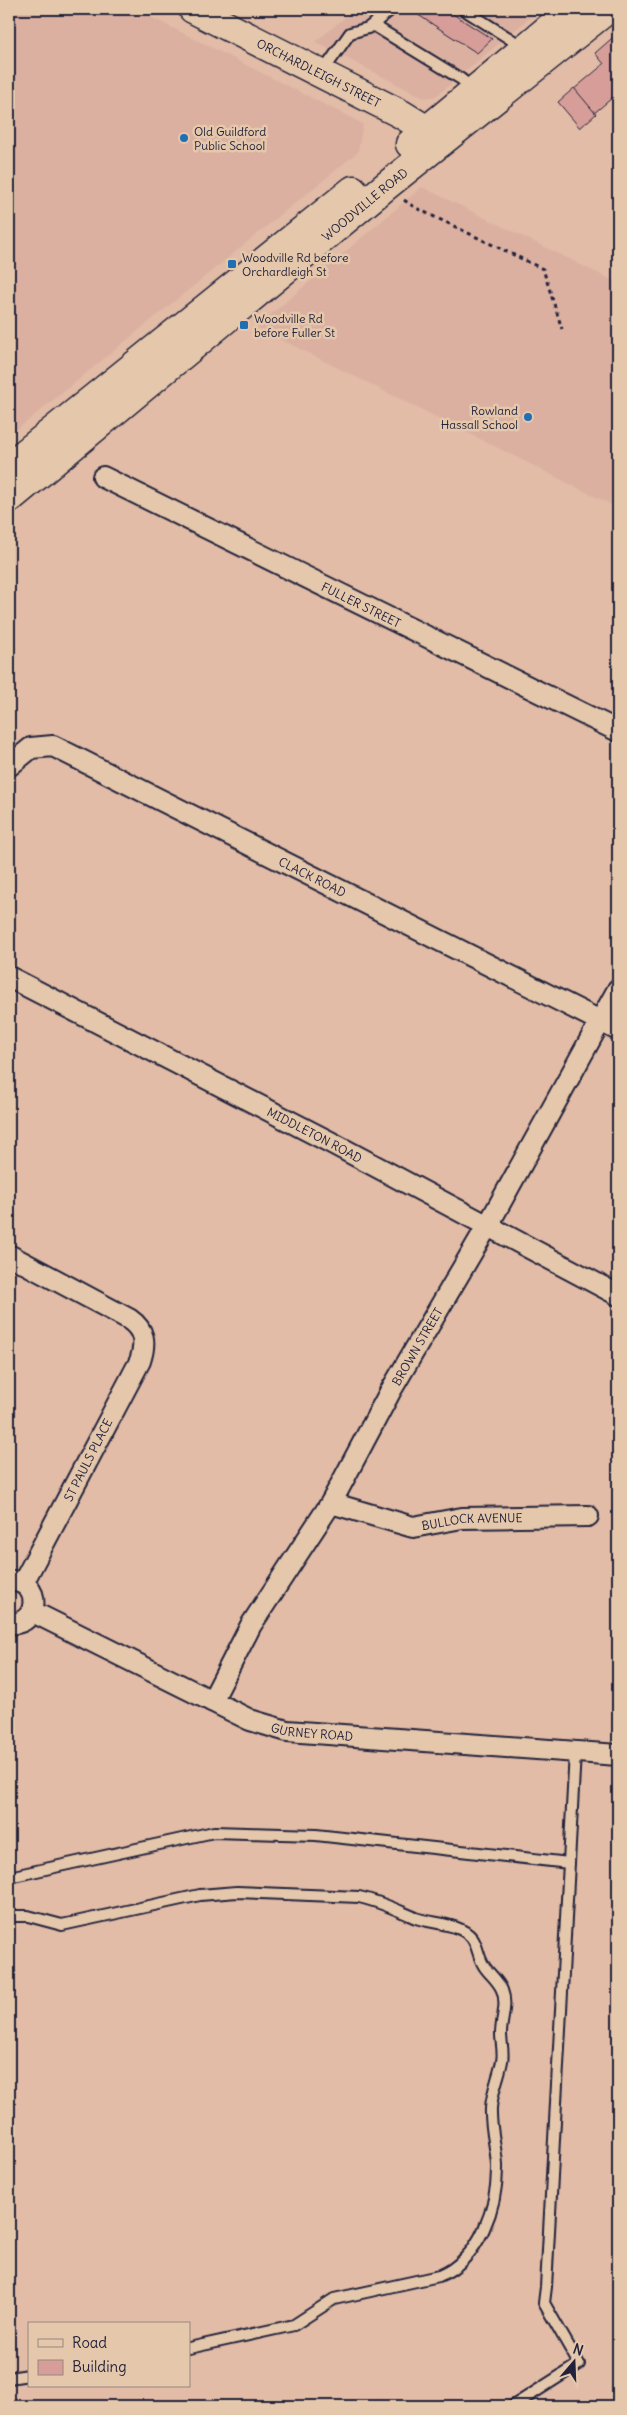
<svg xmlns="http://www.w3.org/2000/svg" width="627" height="2415" font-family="Delius,sans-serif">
	<rect width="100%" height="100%" fill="#e2bca7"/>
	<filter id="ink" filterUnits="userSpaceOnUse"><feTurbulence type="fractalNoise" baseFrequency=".02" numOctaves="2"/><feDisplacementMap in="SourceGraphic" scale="10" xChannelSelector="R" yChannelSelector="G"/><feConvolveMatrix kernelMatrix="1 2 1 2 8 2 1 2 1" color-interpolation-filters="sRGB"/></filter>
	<g filter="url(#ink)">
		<g fill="#dbb0a1">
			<polygon points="9,9 135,9 363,124 358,152 9,436"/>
			<polygon points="355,9 540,9 436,96 424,98 315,42"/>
			<polygon points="422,187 618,283 618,508 256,327"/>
		</g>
		<g fill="#d79e99" stroke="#22223b">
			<polygon points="409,9 445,9 492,39 477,53"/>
			<polygon points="618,33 618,93 593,114 573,90 604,64 595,53"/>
			<polygon points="574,88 596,114 580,128 558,102"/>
		</g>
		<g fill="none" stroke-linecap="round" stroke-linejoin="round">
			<defs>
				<g id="lane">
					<polyline points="463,9 523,47"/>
					<polyline points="373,25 461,79 473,89"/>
					<polyline points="322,73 350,33 368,28 392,9"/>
					<polyline points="9,1877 214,1832 316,1835 569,1863"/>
					<path d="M9,1916H28L62,1925L200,1895L237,1892L359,1897C379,1901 397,1910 416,1918C433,1924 460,1923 472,1938C478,1946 478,1957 484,1966C489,1974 498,1980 502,1990C508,2005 501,2019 501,2034C501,2043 504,2052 502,2061C499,2077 492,2091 491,2108C490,2128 496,2146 497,2165C498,2206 480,2259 439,2276L334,2299L294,2325L189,2348"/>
					<polyline points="9,2378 29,2375"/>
					<polyline points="513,2406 579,2364 544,2303 546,2287 575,1752"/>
				</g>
				<g id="street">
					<path id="s1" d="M103,477L618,731"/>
					<path id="s2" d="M9,766L31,748L53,746L618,1030"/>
					<path id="s3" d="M9,977L330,1142L618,1295"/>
					<path d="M9,1255L129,1319C145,1330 146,1343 140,1361L23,1583"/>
					<path id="s4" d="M331,1503L413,1527L462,1518L588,1516"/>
					<path id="s5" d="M33,1612L250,1720L287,1731L618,1755"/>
					<path d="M9,1623C41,1627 42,1579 10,1581"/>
					<path id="s6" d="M212,1701L251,1625L331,1503L390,1392L492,1218L618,989"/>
				</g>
				<g id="secondary">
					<path id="s7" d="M193,9L401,114L427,130L441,142"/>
				</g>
				<g id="primary">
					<polyline points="410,144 572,9"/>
					<polyline points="9,466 353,190"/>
					<path id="s8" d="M9,499L386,186L608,9"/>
				</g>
			</defs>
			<use href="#lane" stroke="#22223b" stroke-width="14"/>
			<use href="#street" stroke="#22223b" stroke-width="24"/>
			<use href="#secondary" stroke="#22223b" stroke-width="31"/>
			<use href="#primary" stroke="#22223b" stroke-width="31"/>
			<polyline stroke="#22223b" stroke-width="3" stroke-dasharray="4 4" stroke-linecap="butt" points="404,200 414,207 543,269 562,329"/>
			<use href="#lane" stroke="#e5c8ac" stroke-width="10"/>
			<use href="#street" stroke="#e5c8ac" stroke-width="20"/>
			<use href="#secondary" stroke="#e5c8ac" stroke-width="28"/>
			<use href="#primary" stroke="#e5c8ac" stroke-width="28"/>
		</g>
	</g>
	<g fill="#1f6fb2" stroke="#e5c8ac" stroke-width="2">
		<circle cx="184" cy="138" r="5"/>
		<rect x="227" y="259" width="10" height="10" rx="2.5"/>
		<rect x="239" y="320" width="10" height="10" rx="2.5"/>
		<circle cx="528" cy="417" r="5"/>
	</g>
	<g text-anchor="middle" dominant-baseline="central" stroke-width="5" stroke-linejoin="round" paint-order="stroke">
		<g font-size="12" fill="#22223b" stroke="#e5c8ac">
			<text stroke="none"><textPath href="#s7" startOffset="141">ORCHARDLEIGH STREET</textPath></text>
			<text stroke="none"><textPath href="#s8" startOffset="462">WOODVILLE ROAD</textPath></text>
			<text stroke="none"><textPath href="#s1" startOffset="288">FULLER STREET</textPath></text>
			<text stroke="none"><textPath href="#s2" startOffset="341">CLACK ROAD</textPath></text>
			<text stroke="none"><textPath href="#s3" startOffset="344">MIDDLETON ROAD</textPath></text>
			<text stroke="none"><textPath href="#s6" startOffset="410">BROWN STREET</textPath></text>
			<text transform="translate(88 1460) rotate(-63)">ST PAULS PLACE</text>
			<text stroke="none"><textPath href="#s4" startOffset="145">BULLOCK AVENUE</textPath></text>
			<text stroke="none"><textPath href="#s5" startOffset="306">GURNEY ROAD</textPath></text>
		</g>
		<g font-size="12" fill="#22223b" stroke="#e5c8ac" text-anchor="start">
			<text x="194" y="131">Old Guildford<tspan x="194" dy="14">Public School</tspan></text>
			<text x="242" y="257">Woodville Rd before<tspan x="242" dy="14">Orchardleigh St</tspan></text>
			<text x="254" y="318">Woodville Rd<tspan x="254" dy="14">before Fuller St</tspan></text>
			<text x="518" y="410" text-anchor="end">Rowland<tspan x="518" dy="14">Hassall School</tspan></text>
		</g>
	</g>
	<rect width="627" height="2415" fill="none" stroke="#e5c8ac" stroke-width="30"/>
	<rect x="15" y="15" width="597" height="2385" fill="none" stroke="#22223b" stroke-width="2" filter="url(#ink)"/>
	<rect x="28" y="2322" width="162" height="65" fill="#e5c8ac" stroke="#97867f"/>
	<rect x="38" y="2339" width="25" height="8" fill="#e5c8ac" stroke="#97867f"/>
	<text x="72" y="2348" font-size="15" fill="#22223b">Road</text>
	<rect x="38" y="2360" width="25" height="15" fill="#d79e99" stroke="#97867f"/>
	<text x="72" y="2372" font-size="15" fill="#22223b">Building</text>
	<g transform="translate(574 2362) rotate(19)" stroke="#e5c8ac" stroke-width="4" paint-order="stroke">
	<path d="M0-4L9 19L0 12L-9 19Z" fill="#22223b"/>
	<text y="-8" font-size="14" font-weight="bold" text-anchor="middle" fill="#22223b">N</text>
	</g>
</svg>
